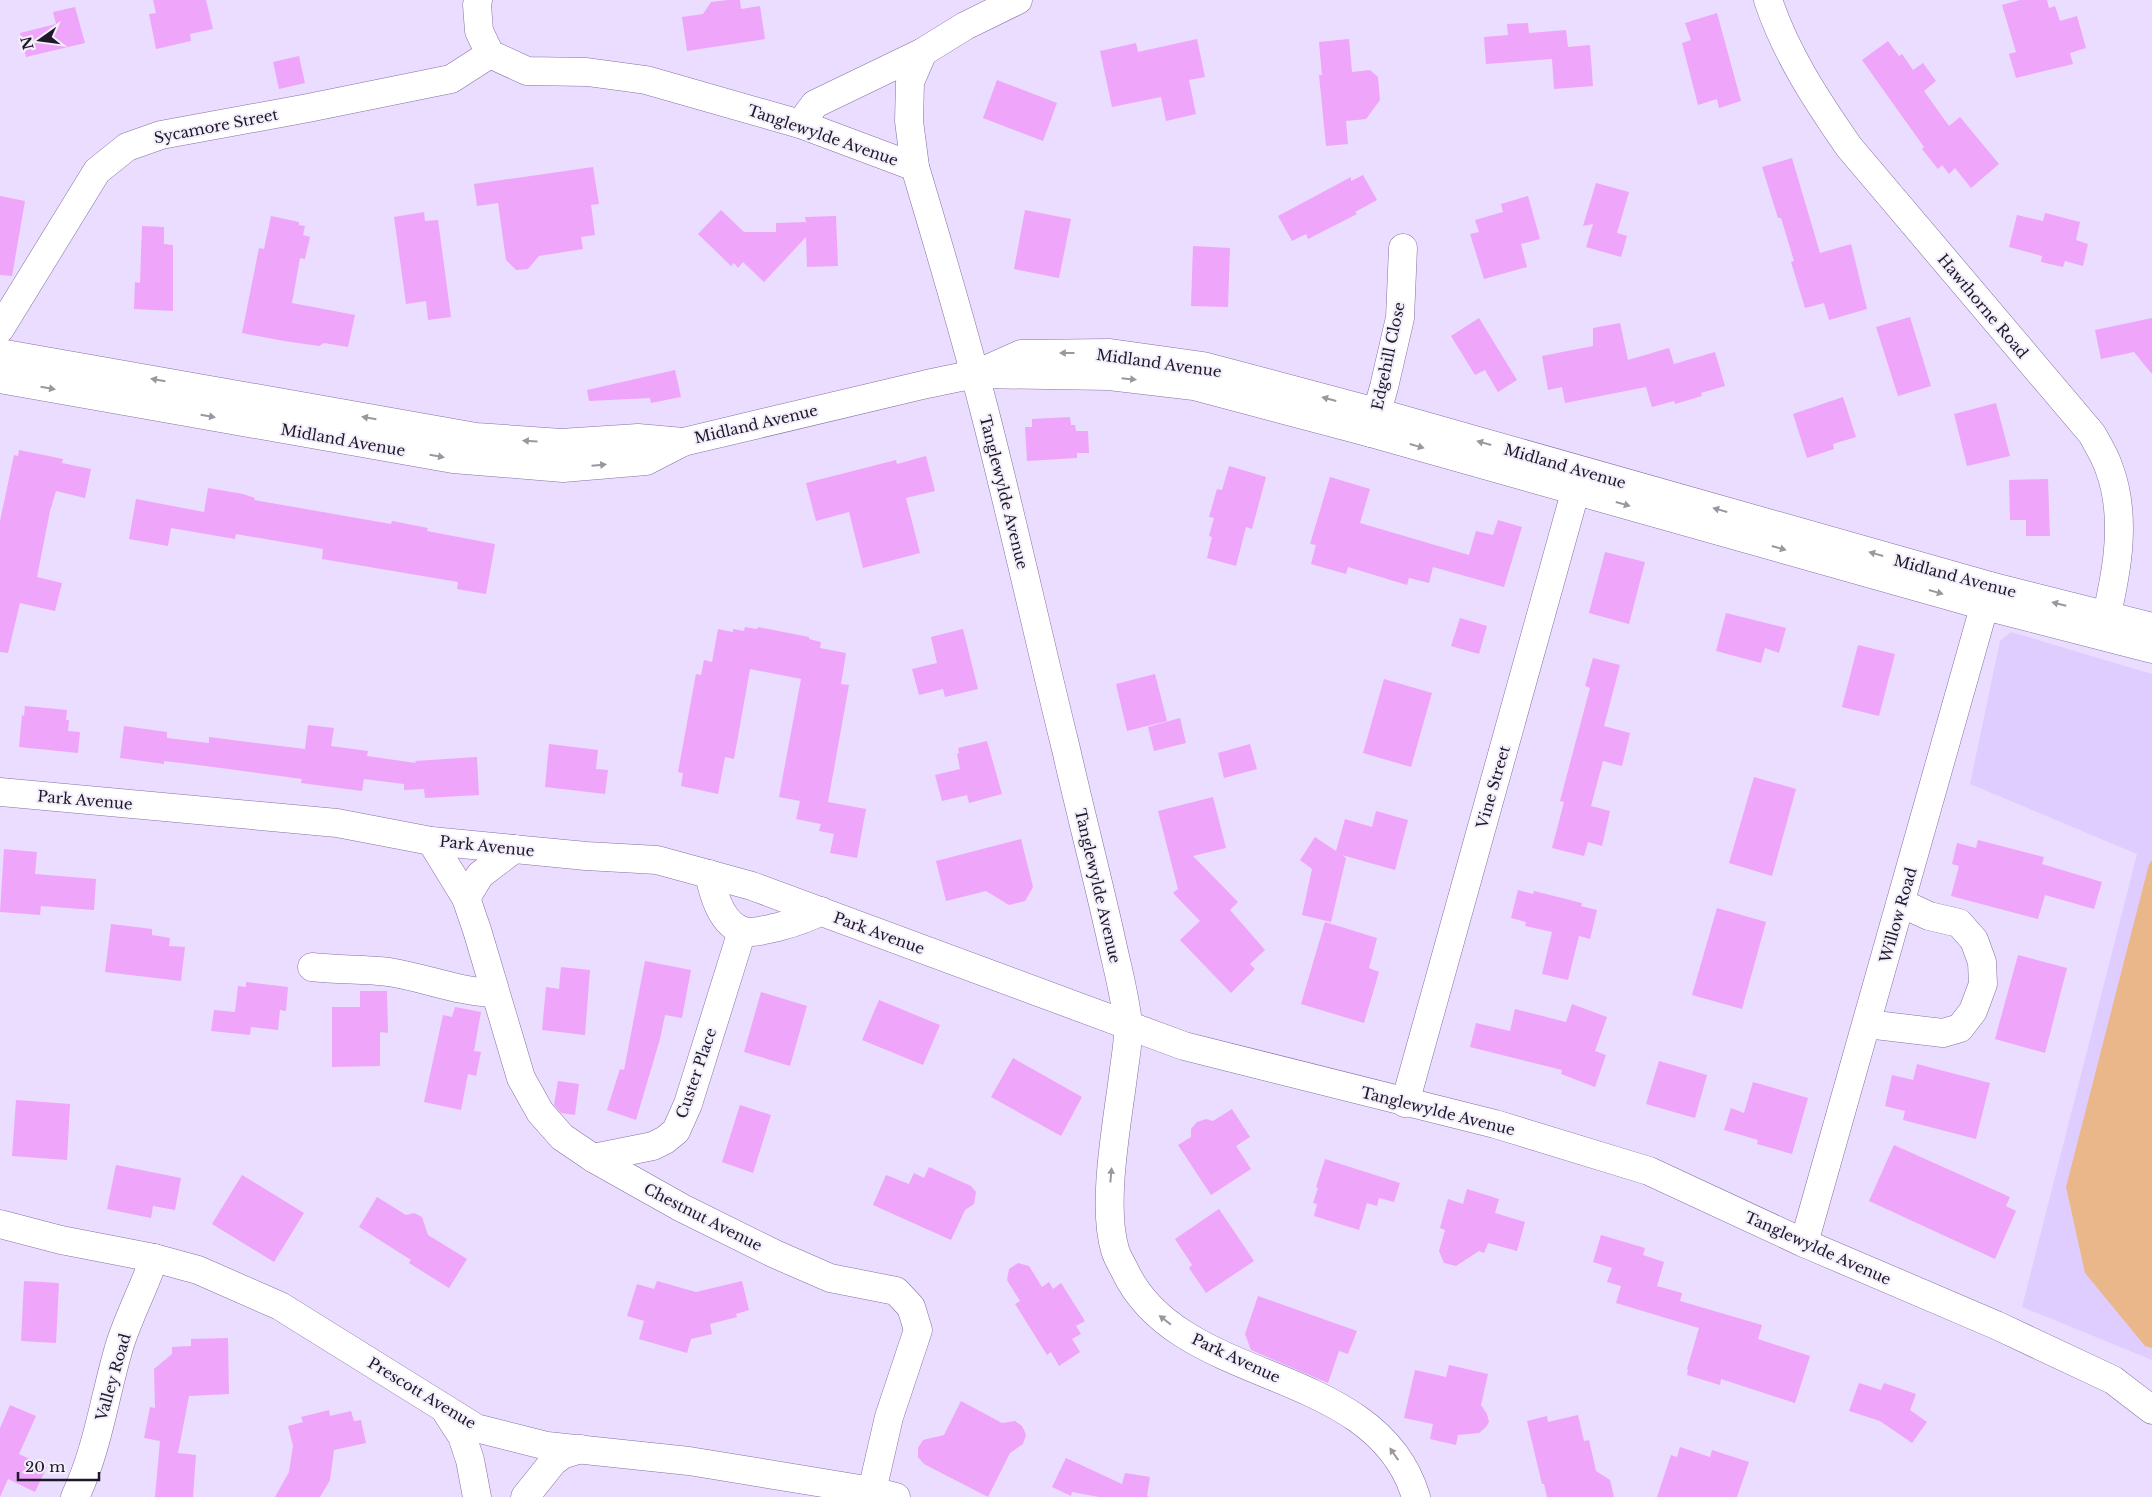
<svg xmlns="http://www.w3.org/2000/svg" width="2152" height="1497" font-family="'Libre Baskerville',serif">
	<rect width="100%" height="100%" fill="#eaddff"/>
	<polygon fill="#e0cdff" points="2011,632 2152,674 2152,1360 2022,1307 2137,854 1970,784 2000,641"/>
	<polygon fill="#eab78a" points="2152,860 2152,1348 2145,1346 2085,1273 2066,1187 2149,864"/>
	<g fill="#efa5f9">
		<polygon points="153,0 206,0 213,29 190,34 191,41 156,49 149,14 156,13"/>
		<polygon points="728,0 740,0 741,9 760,6 765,39 687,51 682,17 703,14 711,2"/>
		<polygon points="2020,0 2047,0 2049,8 2055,6 2060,21 2077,16 2086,48 2070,53 2073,64 2016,78 2009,54 2016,52 2002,5"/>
		<polygon points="75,7 85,43 26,57 20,33 56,24 53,12"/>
		<polygon points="1717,13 1741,101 1719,108 1717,99 1698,105 1682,43 1691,40 1685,23"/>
		<polygon points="1528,23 1529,33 1566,30 1568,47 1590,45 1593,86 1554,89 1552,59 1486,64 1484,37 1508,35 1507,24"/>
		<polygon points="1197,39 1205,77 1189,80 1196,114 1166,121 1161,97 1112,107 1100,51 1136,43 1138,52"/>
		<polygon points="1349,39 1352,72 1370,70 1378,77 1380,100 1366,119 1346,121 1348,144 1326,146 1319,75 1322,75 1319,42"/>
		<polygon points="1888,41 1899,56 1902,54 1913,70 1923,63 1936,81 1924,91 1949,126 1960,117 1999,164 1971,188 1955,168 1949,174 1942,165 1938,169 1922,149 1924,147 1862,60"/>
		<polygon points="299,56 305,83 279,89 273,62"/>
		<polygon points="997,80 1057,103 1043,141 983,118"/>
		<polygon points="1792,158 1820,253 1851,244 1867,309 1829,320 1824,303 1805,308 1791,262 1794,261 1781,218 1778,218 1762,167"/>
		<polygon points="593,167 599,204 591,205 595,235 581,237 583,249 539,256 528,269 516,270 506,260 498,203 477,206 474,184"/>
		<polygon points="1363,175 1377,200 1355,212 1357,214 1308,239 1306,234 1292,241 1278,216 1351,177 1351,181"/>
		<polygon points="1596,183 1629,192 1617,233 1627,236 1621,257 1586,247 1593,224 1583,226"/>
		<polygon points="0,196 25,201 12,276 0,275"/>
		<polygon points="1528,196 1540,239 1521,244 1527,267 1484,279 1470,234 1479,232 1475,220 1503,212 1501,204"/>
		<polygon points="721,210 744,232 776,232 776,223 806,222 805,217 836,216 838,266 807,267 806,237 764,282 743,262 738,268 734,263 731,266 698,234"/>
		<polygon points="1025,210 1071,219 1059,278 1014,269"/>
		<polygon points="424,212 425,221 438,220 451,317 428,320 426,301 406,304 394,217"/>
		<polygon points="2045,213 2080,222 2076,240 2088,244 2083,266 2065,261 2063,267 2041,262 2042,256 2009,247 2017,215 2043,221"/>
		<polygon points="271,216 299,222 299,225 305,226 303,235 310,237 305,259 300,258 292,303 355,315 348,347 324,343 319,346 284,341 242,333 259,248 264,249"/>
		<polygon points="142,226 164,227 164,244 173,245 173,311 134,309 135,282 140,283"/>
		<polygon points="1193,246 1230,248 1228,307 1191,306"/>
		<polygon points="1910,317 1931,386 1898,396 1876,327"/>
		<polygon points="1479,318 1517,380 1498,392 1485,370 1475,375 1451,336"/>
		<polygon points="2152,318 2152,374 2134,352 2101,359 2095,330"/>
		<polygon points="1620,323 1628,360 1669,348 1674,364 1715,352 1725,386 1701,393 1702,396 1675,404 1674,401 1652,407 1646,387 1565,403 1562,387 1548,390 1542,356 1593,346 1593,328"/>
		<polygon points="675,370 681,397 651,403 650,398 589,401 587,390"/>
		<polygon points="1843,397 1856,437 1833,444 1834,449 1807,458 1793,414"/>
		<polygon points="1996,403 2010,456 1967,466 1954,414"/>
		<polygon points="1070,417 1071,425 1075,425 1076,431 1088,431 1089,453 1077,453 1077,458 1027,461 1025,427 1032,427 1032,419"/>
		<polygon points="19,450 63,459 62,463 91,469 85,498 56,491 50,511 37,577 62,583 55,611 20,603 8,653 0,652 0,521 14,455 18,456"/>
		<polygon points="926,456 935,491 906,498 920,553 863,568 849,512 816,521 806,483 896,460 897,464"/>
		<polygon points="1229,466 1266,477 1252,529 1246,527 1236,566 1207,558 1212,537 1209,536 1214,518 1209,517 1217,489 1222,490"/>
		<polygon points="1330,477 1370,489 1360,523 1469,555 1476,531 1493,535 1498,520 1522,527 1504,587 1433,567 1429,583 1409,578 1407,585 1348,567 1346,574 1311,564 1316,545 1310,544"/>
		<polygon points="2048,479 2050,536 2026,536 2026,520 2010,520 2009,480"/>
		<polygon points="208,488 243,494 255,498 254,500 391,524 392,521 428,528 427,531 495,544 486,594 457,589 458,582 322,559 323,549 236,534 235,539 171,528 168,546 129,539 136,499 204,512"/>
		<polygon points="1605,552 1645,562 1629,624 1589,613"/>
		<polygon points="1726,613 1786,628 1779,653 1765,648 1761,663 1716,651"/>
		<polygon points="1460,618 1487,626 1479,654 1451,646"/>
		<polygon points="745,627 757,629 758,627 809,637 809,639 821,642 820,648 846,653 841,684 849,685 828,802 866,809 857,858 830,853 834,834 819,831 821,824 796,819 800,801 779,797 801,679 750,669 734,759 725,757 718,794 681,786 683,773 678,772 696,674 701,675 704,660 712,662 718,629 733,632 733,629 744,631"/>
		<polygon points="963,629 978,689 945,697 943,689 919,695 912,669 937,663 931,637"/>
		<polygon points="1858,645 1895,654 1879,716 1842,707"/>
		<polygon points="1593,658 1620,665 1604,726 1630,733 1622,766 1603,761 1591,806 1610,811 1602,846 1588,842 1584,856 1552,848 1564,802 1560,801 1590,688 1585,686"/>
		<polygon points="1155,674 1167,721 1127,731 1116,684"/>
		<polygon points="1384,679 1432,693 1411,767 1363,753"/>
		<polygon points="25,706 67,710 66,720 69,720 68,731 80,732 78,753 19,747 22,715 24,716"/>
		<polygon points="1180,718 1186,743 1154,751 1148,727"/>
		<polygon points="308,725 334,728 331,746 368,751 367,756 416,763 415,761 477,757 479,795 425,798 424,789 404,790 404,784 364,779 362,791 301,783 302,779 206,766 164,761 164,764 120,758 124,726 167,732 167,738 209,743 209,737 305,749"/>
		<polygon points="987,741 1002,794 969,803 967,795 942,801 935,775 960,769 957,754 959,753 958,748"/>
		<polygon points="549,744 598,750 596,769 608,770 605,794 545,787"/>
		<polygon points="1250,744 1257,769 1224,778 1218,753"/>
		<polygon points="1754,777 1796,789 1772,876 1729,863"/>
		<polygon points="1213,797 1226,848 1193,856 1238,902 1230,910 1265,950 1250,964 1255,969 1231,993 1180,940 1200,921 1173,893 1178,889 1158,811"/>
		<polygon points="1376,811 1408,820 1395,870 1342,855 1346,858 1331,922 1302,915 1312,869 1300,860 1315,837 1336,851 1345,819 1372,827"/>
		<polygon points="1021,839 1033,887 1025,901 1009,905 986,891 946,901 936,861"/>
		<polygon points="1978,840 2044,857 2042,864 2102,882 2094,909 2045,895 2038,919 1951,896 1959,866 1952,864 1957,843 1976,848"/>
		<polygon points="4,849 37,852 35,874 96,879 94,910 41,906 40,915 0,912"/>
		<polygon points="1518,890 1533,894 1534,891 1582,903 1581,906 1597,910 1590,939 1579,936 1568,980 1542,974 1552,932 1525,926 1526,922 1511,918"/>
		<polygon points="1717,908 1766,922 1742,1009 1692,995"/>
		<polygon points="1325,922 1377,938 1369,968 1379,972 1364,1023 1301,1004"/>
		<polygon points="111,924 152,929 152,935 170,938 169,946 185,947 181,981 105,972"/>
		<polygon points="2018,955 2067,968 2045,1053 1995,1039"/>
		<polygon points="645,961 691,970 682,1018 665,1015 660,1039 636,1120 607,1110 620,1069 624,1070"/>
		<polygon points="561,967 590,970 585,1035 542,1030 546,987 559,989"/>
		<polygon points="246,982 288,987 286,1011 280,1010 278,1030 251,1027 250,1035 211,1031 214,1010 235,1012 238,986 246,987"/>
		<polygon points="360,991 387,991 388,1033 380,1032 380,1066 332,1067 332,1007 360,1007"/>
		<polygon points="761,992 807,1006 790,1066 744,1052"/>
		<polygon points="879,1000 940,1025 923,1065 862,1040"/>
		<polygon points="1572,1004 1607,1017 1595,1051 1606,1055 1595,1087 1561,1074 1562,1070 1470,1047 1476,1023 1510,1031 1515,1009 1566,1022"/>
		<polygon points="455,1007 481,1012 474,1051 481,1052 476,1076 468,1074 461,1110 424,1102 443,1015 452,1017"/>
		<polygon points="1013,1058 1082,1097 1061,1136 991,1097"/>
		<polygon points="1659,1061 1707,1075 1695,1118 1646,1104"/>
		<polygon points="1917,1064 1990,1083 1976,1139 1903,1120 1905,1111 1885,1106 1892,1075 1913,1080"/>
		<polygon points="558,1081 579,1084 575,1115 561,1113 554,1105"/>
		<polygon points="1753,1082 1808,1098 1792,1154 1757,1144 1758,1140 1724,1130 1731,1108 1744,1113"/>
		<polygon points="16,1100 70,1104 67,1160 12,1156"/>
		<polygon points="740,1105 771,1115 753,1173 722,1162"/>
		<polygon points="1232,1109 1250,1137 1236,1146 1251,1169 1211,1195 1178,1145 1191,1137 1191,1129 1197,1122 1206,1119 1213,1121"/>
		<polygon points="1894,1145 2010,1197 2006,1206 2016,1211 1995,1259 1869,1201"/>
		<polygon points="1325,1159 1400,1183 1394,1202 1379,1198 1377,1206 1367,1203 1359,1230 1314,1216 1317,1204 1313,1203 1318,1188 1316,1187"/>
		<polygon points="116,1165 181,1178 175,1210 153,1206 151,1218 107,1209"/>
		<polygon points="929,1167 971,1186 976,1192 974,1204 965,1210 951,1240 873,1205 886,1175 909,1184 914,1173 924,1178"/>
		<polygon points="242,1175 304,1213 274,1262 212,1224"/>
		<polygon points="1467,1189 1499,1199 1495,1213 1525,1222 1517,1251 1488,1243 1484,1253 1479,1251 1456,1266 1444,1263 1439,1251 1445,1230 1440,1228 1448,1199 1463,1204"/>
		<polygon points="377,1197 406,1215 414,1213 422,1217 428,1235 467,1259 449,1288 409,1263 411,1260 359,1227"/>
		<polygon points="1219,1209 1254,1261 1206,1293 1189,1268 1192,1265 1175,1239"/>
		<polygon points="1601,1235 1645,1248 1643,1255 1664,1262 1657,1286 1682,1293 1680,1301 1762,1325 1758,1339 1810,1356 1795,1403 1721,1379 1720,1385 1687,1375 1688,1370 1687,1369 1699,1328 1616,1303 1621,1286 1607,1282 1612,1268 1593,1262"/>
		<polygon points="1018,1263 1029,1266 1042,1287 1049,1282 1053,1289 1061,1283 1085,1321 1076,1326 1081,1334 1072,1339 1080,1352 1059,1366 1051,1352 1047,1355 1015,1304 1020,1301 1007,1280 1009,1269"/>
		<polygon points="24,1281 59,1283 56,1343 21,1341"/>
		<polygon points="657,1281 696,1292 742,1281 749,1310 736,1314 737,1317 710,1324 712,1334 691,1339 687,1353 639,1339 644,1321 627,1316 637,1284 654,1289"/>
		<polygon points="1258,1296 1357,1331 1348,1354 1339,1351 1328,1383 1251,1350 1245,1334"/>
		<polygon points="228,1338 229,1394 189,1396 178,1453 196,1455 193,1497 155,1497 160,1441 144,1438 150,1407 155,1408 154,1369 172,1354 172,1347 191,1346 191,1339"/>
		<polygon points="1449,1365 1488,1374 1481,1405 1487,1414 1489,1422 1486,1427 1479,1433 1458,1435 1456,1445 1430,1439 1433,1424 1404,1418 1415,1370 1446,1377"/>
		<polygon points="1859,1383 1881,1390 1884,1383 1916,1394 1910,1410 1927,1422 1912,1443 1880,1421 1849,1411"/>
		<polygon points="961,1401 1002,1423 1015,1421 1022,1426 1024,1430 1026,1435 1023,1444 1010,1453 988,1497 924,1464 918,1457 918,1448 923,1440 944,1435"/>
		<polygon points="10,1405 36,1416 19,1454 47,1467 35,1492 8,1479 0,1497 0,1428"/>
		<polygon points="329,1410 330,1416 351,1411 354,1421 361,1420 366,1443 334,1450 330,1480 320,1497 275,1497 289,1472 293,1446 288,1426 303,1422 301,1417"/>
		<polygon points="1578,1415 1584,1441 1589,1440 1596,1471 1610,1480 1614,1497 1547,1497 1544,1484 1542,1484 1527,1421 1547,1416 1548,1422"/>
		<polygon points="1680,1447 1710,1457 1712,1450 1749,1462 1737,1497 1657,1497 1671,1455 1677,1457"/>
		<polygon points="1066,1458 1122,1484 1125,1473 1150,1477 1147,1496 1149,1497 1099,1497 1072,1492 1071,1496 1052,1487"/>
	</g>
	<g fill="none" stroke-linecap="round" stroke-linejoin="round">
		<defs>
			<g id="minor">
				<path d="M478,0L477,5L479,31L490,54L527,71L587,72L646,80L800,124L915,167C939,247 963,328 984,409C1013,522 1038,636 1066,749C1080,811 1096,872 1110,934C1116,963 1125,994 1128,1024C1129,1038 1126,1054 1124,1069C1118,1119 1101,1203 1115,1250C1117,1257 1122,1265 1125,1271C1180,1388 1376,1363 1416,1497"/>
				<path d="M1768,0C1786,54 1817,101 1849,147L2092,434C2098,445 2105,456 2109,468C2129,521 2115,582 2102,635"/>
				<polyline points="800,124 815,104 923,52 965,26 1018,0"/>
				<polyline points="915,167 909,121 910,82 923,52"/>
				<polyline points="0,329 97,171 127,147 161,135 308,108 451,79 490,54"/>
				<polyline points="1371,433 1384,387 1400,318 1403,248"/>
				<polyline points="0,792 337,823 431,841 586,856 657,860 752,886 1184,1046 1495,1124 1649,1171 1804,1243 1996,1325 2113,1380 2152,1410"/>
				<polyline points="431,841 466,898 477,930 521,1078 540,1112 562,1137 593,1158 682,1208 775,1254 830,1278 896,1291 911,1307 918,1330 889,1417 872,1491"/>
				<path d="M709,874C713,893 721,925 744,931C755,934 767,929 778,927C793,923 807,919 821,911"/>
				<polyline points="466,898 480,875 514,849"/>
				<path d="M312,967C338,970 364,969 389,972C426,978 459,992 495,993"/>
				<polyline points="1867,1024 1943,1033 1960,1028 1973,1011 1983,984 1982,962 1974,940 1959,923 1929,916 1901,903"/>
				<polyline points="1405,1103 1581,471"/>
				<polyline points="593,1158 653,1146 665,1140 676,1131 688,1104 742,931"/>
				<polyline points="0,1224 61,1240 154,1258 198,1270 280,1306 476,1428 547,1446 689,1461 872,1491 896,1497"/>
				<polyline points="1804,1243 1990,586"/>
				<polyline points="447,1413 462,1436 470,1460 477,1497"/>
				<path d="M75,1497C97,1451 104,1400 118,1351C126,1321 144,1289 154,1258"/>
				<polyline points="525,1497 553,1462 562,1455 581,1449"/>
			</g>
			<g id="tertiary">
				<polyline points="0,353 476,437 561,443 638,438 683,442"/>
				<polyline points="983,371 1021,354 1110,353 1203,366 1376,412 1990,586 2152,627"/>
				<polyline points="0,379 453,459 563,468 646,461 683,442 927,384 975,374 1109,376 1194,386 1371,433 1985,606 2152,649"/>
			</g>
		</defs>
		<use href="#minor" stroke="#8571a3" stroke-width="29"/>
		<use href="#tertiary" stroke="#8571a3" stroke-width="29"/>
		<use href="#minor" stroke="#fff" stroke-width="28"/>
		<use href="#tertiary" stroke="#fff" stroke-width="28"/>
	</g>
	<defs><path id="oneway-solid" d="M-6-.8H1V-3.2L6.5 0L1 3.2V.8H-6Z" transform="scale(1.25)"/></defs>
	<g fill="#9a979f">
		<use href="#oneway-solid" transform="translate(1067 353) rotate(180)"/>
		<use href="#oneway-solid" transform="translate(1129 379) rotate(6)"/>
		<use href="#oneway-solid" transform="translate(158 380) rotate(-170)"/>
		<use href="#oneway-solid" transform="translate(48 388) rotate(10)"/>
		<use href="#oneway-solid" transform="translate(1329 399) rotate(-165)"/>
		<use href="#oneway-solid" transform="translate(208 416) rotate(10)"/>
		<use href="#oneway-solid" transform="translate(369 418) rotate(-170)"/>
		<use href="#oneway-solid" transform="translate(530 441) rotate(-176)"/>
		<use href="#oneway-solid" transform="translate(1484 443) rotate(-164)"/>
		<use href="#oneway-solid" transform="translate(1417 446) rotate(16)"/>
		<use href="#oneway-solid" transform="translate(437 456) rotate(10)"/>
		<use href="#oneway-solid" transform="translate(599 465) rotate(-5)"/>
		<use href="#oneway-solid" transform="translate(1623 504) rotate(16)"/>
		<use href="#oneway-solid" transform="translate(1720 510) rotate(-164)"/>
		<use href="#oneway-solid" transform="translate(1779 548) rotate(16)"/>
		<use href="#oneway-solid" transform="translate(1876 554) rotate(-164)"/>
		<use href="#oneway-solid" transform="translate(1936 592) rotate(16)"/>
		<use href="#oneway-solid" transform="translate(2059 604) rotate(-166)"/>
		<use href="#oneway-solid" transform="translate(1111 1175) rotate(-85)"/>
		<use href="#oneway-solid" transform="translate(1165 1320) rotate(-142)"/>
		<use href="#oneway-solid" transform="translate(1394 1454) rotate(-125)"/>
	</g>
	<g text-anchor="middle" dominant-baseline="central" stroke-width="4" stroke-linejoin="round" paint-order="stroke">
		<g font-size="15" fill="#1f172a" stroke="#f3effa">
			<text transform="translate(216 126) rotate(-11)">Sycamore Street</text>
			<text transform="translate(823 135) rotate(19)">Tanglewylde Avenue</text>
			<text transform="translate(1983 306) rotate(50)">Hawthorne Road</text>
			<text transform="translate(1388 356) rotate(-78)">Edgehill Close</text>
			<text transform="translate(1159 363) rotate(8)">Midland Avenue</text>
			<text transform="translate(756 424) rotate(-13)">Midland Avenue</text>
			<text transform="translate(343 440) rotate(10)">Midland Avenue</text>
			<text transform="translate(1565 466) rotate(16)">Midland Avenue</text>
			<text transform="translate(1004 492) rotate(76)">Tanglewylde Avenue</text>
			<text transform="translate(1955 576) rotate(15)">Midland Avenue</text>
			<text transform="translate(1493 787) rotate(-74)">Vine Street</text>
			<text transform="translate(85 800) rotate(5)">Park Avenue</text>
			<text transform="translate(487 846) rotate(6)">Park Avenue</text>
			<text transform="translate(1098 886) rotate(77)">Tanglewylde Avenue</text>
			<text transform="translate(1898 915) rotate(-74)">Willow Road</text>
			<text transform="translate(879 933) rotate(20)">Park Avenue</text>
			<text transform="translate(696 1073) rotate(-71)">Custer Place</text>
			<text transform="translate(1438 1111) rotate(14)">Tanglewylde Avenue</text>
			<text transform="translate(703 1217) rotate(27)">Chestnut Avenue</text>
			<text transform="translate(1818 1248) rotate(24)">Tanglewylde Avenue</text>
			<text transform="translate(1236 1358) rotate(25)">Park Avenue</text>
			<text transform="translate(113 1377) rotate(-74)">Valley Road</text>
			<text transform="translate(422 1393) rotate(31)">Prescott Avenue</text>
		</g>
	</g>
	<g transform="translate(40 40) rotate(256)" stroke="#f3effa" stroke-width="4" paint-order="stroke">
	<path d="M0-4L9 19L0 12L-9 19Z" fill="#1f172a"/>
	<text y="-8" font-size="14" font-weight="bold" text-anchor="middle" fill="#1f172a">N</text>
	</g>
	<path d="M18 1472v8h81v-8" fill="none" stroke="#1f172a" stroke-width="2.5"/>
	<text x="25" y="1472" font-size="15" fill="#1f172a" stroke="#f3effa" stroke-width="4" paint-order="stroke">20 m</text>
</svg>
